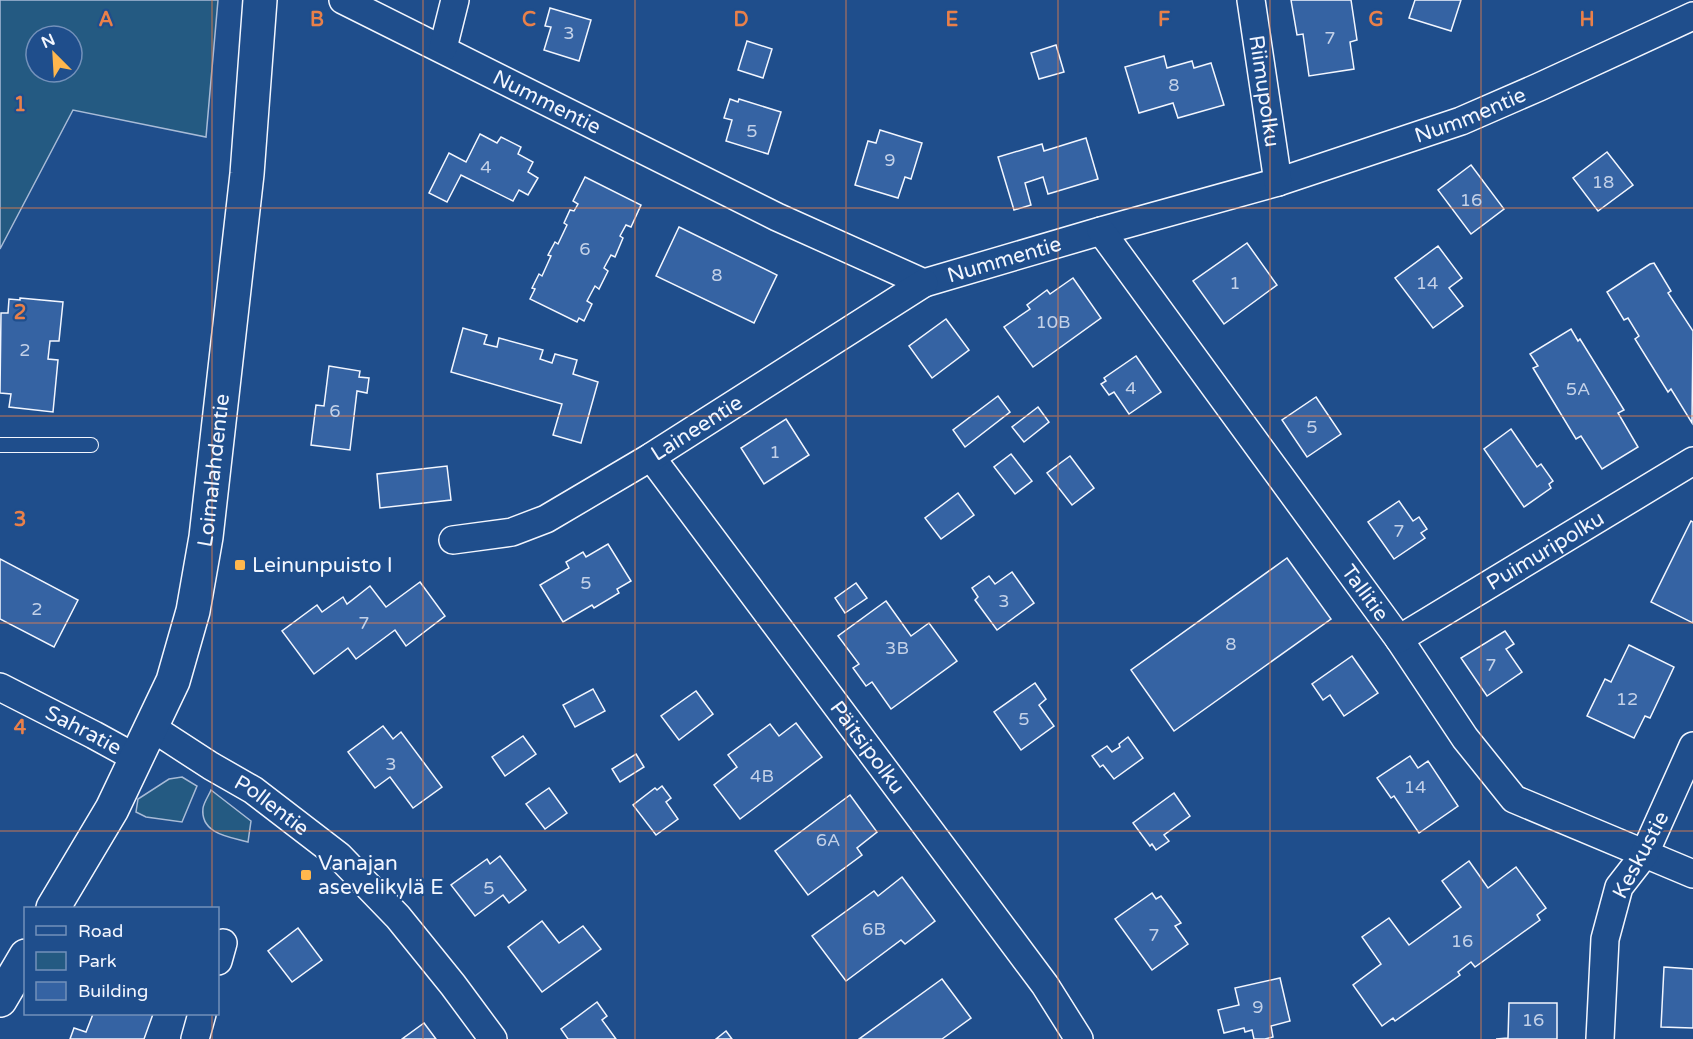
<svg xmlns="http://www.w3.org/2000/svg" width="1693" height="1039" font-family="'Varela Round',sans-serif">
	<rect width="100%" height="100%" fill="#1f4e8c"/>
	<g fill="#245a82" stroke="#a8bbd7" stroke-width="1.5" fill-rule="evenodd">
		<path d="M0,0H218L206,137L73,110L0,249ZM36,36H72V72H36Z"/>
		<polygon points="182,777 197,786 182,822 146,817 136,812 138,799 169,779"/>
		<path d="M211,790L251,821L248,842C230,837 200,834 203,808C204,802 209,795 211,790Z"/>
	</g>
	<g fill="#3563a3" stroke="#f2f6ff" stroke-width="1.5">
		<polygon points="1291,0 1351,0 1357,40 1350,42 1354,69 1309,76 1303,34 1297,35"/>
		<polygon points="1415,0 1461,0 1451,31 1409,18"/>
		<polygon points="550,8 591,20 579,61 544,50 551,27 545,26"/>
		<polygon points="747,41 772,49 763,78 738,70"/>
		<polygon points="1056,45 1064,72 1039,79 1031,53"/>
		<polygon points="1164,56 1167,68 1192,61 1194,68 1211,63 1224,105 1178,118 1173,103 1139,113 1125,67"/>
		<polygon points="730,99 738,102 739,99 781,112 768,154 726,141 732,120 724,118"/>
		<polygon points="880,130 922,143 911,179 905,177 898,198 855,185 868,141 876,143"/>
		<polygon points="480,134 497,143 501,137 521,147 518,154 533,162 528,172 538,178 528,195 519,190 513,201 461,175 447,202 429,193 449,153 466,162"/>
		<polygon points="1086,138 1098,179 1048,194 1043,177 1025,183 1031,205 1014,210 998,157 1042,144 1044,151"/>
		<polygon points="1607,152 1633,185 1598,211 1573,178"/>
		<polygon points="1471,165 1504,209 1471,234 1438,190"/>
		<polygon points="585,177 641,205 631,227 626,225 620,236 623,238 615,257 611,255 604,268 608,271 599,289 595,286 587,301 592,304 584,321 579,318 577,322 530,299 535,289 532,288 539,274 542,276 551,256 548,255 555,242 558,244 567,225 564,223 570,210 574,211 578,204 573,201"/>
		<polygon points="679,227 777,275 754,323 656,276"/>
		<polygon points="1247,243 1277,285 1224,324 1193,281"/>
		<polygon points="1438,246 1462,278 1449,288 1463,306 1433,328 1395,278"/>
		<polygon points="1654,263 1671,291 1668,293 1693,331 1692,423 1671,389 1668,392 1635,339 1639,336 1628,318 1624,320 1607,292 1650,264"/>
		<polygon points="1073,278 1101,318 1033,367 1004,327 1030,309 1027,305 1047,290 1050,294"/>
		<polygon points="20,298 63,302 59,341 50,341 48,359 58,360 53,412 9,407 11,394 0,393 1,313 8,313 9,299 20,300"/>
		<polygon points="946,319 969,350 932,378 909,346"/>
		<polygon points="463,328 487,335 484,344 497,347 499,338 543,350 540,359 552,363 555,354 577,360 573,374 598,382 581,443 553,435 562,404 451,372"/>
		<polygon points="1571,329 1578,341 1580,339 1624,410 1618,413 1638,447 1602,469 1581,436 1576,439 1533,368 1538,366 1530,354"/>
		<polygon points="1136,356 1161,392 1129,414 1114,392 1109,395 1101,384 1106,381 1104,378"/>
		<polygon points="329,366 360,371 359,377 369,378 367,393 357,391 350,450 311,445 316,405 324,406"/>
		<polygon points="998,396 1010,412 965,447 953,430"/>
		<polygon points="1316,397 1341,434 1307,457 1282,420"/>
		<polygon points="1038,407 1049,422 1024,442 1012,427"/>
		<polygon points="786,419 809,455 764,484 741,448"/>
		<polygon points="1511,429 1537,467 1541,464 1553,481 1549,484 1551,488 1524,507 1484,449"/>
		<polygon points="1011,454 1032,481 1015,494 994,467"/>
		<polygon points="1070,456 1094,488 1072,505 1047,473"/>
		<polygon points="447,466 451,500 380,508 377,474"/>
		<polygon points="958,493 974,515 941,539 925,518"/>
		<polygon points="1399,501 1413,521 1419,517 1427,529 1421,533 1425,538 1394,559 1368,522"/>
		<polygon points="1691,521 1693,522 1693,623 1651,602"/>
		<polygon points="608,544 631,581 617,589 619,593 594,608 592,605 563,622 540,585 569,568 566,562 583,552 586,557"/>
		<polygon points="1287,558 1331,619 1174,731 1131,670"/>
		<polygon points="0,559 78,600 54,647 0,619"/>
		<polygon points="1012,572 1034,603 997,630 975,600 978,597 972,588 989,576 995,584"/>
		<polygon points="420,582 445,616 406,646 395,630 356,659 348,648 314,674 282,631 317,605 322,612 343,597 347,604 370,586 386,607"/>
		<polygon points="856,583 867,598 845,613 835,598"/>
		<polygon points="886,601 911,636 929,623 957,661 891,709 872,682 866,686 853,668 859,664 838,636"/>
		<polygon points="1505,631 1514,644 1506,649 1522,672 1487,696 1461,658"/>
		<polygon points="1629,645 1674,667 1650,718 1645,716 1634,738 1587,716 1605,679 1611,682"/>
		<polygon points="1352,656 1378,693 1344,716 1330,695 1323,700 1312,684"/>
		<polygon points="1035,683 1046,699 1039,705 1054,726 1021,750 994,712"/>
		<polygon points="593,689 605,711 575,727 563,705"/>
		<polygon points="696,691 713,714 679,740 661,716"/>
		<polygon points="796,723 822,757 740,819 714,785 737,767 728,755 770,724 779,736"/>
		<polygon points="383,726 393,739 401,732 442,787 413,808 390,777 375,788 348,752"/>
		<polygon points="523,736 536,754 505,776 492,757"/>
		<polygon points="1128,737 1143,758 1114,779 1103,765 1100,767 1092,756 1107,746 1112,752 1120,747 1119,744"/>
		<polygon points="636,754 644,767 620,782 612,769"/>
		<polygon points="1410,756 1418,768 1428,761 1458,806 1419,833 1394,796 1391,798 1377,778"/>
		<polygon points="662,786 671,798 666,802 678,819 656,835 633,805 655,788 657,790"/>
		<polygon points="549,788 567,813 545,829 526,804"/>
		<polygon points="1174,793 1190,816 1164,835 1169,841 1156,850 1152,844 1150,846 1133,823"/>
		<polygon points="850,795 877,832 857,848 862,855 808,895 775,851"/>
		<polygon points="500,856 526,890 509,903 503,895 475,916 451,885 487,859 490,864"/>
		<polygon points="1469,861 1488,888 1516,867 1546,908 1537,915 1540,920 1475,967 1471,962 1458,972 1460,975 1395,1021 1393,1018 1382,1026 1353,985 1381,964 1362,937 1389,918 1409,945 1461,907 1442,881"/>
		<polygon points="902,877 935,921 905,944 901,940 846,981 812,936 874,891 878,896"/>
		<polygon points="1152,893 1156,899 1161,896 1181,923 1175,926 1188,944 1152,970 1115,919"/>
		<polygon points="542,921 559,943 583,926 601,949 542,992 508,947"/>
		<polygon points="298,928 322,960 292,982 268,951"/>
		<polygon points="1664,967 1693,969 1693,1028 1661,1027"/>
		<polygon points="1280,978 1290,1021 1271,1026 1273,1037 1265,1039 1254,1039 1252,1030 1245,1032 1244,1028 1224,1033 1218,1010 1239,1005 1235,988"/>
		<polygon points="942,979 971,1018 942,1039 859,1039"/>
		<polygon points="597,1002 607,1016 602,1020 616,1039 568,1039 561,1029"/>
		<polygon points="1509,1003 1557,1003 1557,1039 1496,1039 1508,1038"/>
		<polygon points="93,1014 153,1014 144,1039 70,1039 74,1028 86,1032"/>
		<polygon points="424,1023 436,1039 402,1039"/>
		<polygon points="726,1031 732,1039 716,1039"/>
	</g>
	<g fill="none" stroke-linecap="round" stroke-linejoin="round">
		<defs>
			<polyline id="service" points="0,445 91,445"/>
			<g id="minor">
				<path id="s1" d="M343,0L777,217L924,283L1101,231L1278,182L1461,121L1539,87L1693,16"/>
				<path id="s2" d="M1251,0L1278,182"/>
				<polyline points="443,48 455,0"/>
				<path id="s3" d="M1101,231L1399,639L1465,738L1514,799L1693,874"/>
				<path id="s4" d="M651,457L1045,985L1079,1039"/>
				<path id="s5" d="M453,540L512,532L546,519L651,457L924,283"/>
				<path id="s6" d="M1399,639L1693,461"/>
				<path id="s7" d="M0,687L94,735L136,758"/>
				<path id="s8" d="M151,727L211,766L253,790L339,856L398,917L453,985L493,1039"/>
				<polyline points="218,961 223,943"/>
				<polyline points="195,1039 202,1014"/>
				<polyline points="1600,1039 1605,939 1619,887 1644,855 1693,746"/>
			</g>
			<g id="tertiary">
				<path id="s9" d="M53,908L112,809L173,681L193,611L206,537L247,174L260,0"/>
				<polyline points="0,1000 26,956"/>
			</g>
		</defs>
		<use href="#service" stroke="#f2f6ff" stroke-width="16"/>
		<use href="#minor" stroke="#f2f6ff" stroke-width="30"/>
		<use href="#tertiary" stroke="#f2f6ff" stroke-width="36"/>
		<use href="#service" stroke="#1f4e8c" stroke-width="14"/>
		<use href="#minor" stroke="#1f4e8c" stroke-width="27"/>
		<use href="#tertiary" stroke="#1f4e8c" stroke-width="33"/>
	</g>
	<path fill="none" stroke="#ea8049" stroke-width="1.5" stroke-opacity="0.55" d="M212,0V908M423,0V1039M635,0V1039M846,0V1039M1058,0V1039M1270,0V1039M1481,0V1039M0,208H1693M0,416H1693M0,623H1693M0,831H1693M212,1014V1039"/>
	<g fill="#ffb74d" stroke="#1f4e8c" stroke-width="2">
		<rect x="234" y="559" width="12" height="12" rx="3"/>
		<rect x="300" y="869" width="12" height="12" rx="3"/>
	</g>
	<g text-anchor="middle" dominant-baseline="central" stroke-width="4.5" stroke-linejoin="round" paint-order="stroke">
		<g font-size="18" fill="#c3d1e8">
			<text x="569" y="33">3</text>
			<text x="1330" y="38">7</text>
			<text x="1174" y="85">8</text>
			<text x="752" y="131">5</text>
			<text x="890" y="160">9</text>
			<text x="486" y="167">4</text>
			<text x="1603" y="182">18</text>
			<text x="1471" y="200">16</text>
			<text x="585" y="249">6</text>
			<text x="717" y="275">8</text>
			<text x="1235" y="283">1</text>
			<text x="1427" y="283">14</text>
			<text x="1053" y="322">10B</text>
			<text x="25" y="350">2</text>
			<text x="1131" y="388">4</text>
			<text x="1578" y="389">5A</text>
			<text x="335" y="411">6</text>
			<text x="1312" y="427">5</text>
			<text x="775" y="452">1</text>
			<text x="1399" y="531">7</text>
			<text x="586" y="583">5</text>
			<text x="1004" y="601">3</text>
			<text x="37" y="609">2</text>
			<text x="364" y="623">7</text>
			<text x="1231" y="644">8</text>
			<text x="897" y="648">3B</text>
			<text x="1491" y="665">7</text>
			<text x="1627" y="699">12</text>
			<text x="1024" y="719">5</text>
			<text x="391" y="764">3</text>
			<text x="762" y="776">4B</text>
			<text x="1415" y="787">14</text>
			<text x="828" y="840">6A</text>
			<text x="489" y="888">5</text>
			<text x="874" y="929">6B</text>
			<text x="1154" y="935">7</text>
			<text x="1462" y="941">16</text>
			<text x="1258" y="1007">9</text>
			<text x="1533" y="1020">16</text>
		</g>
		<g font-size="21" fill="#f2f6ff" stroke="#1f4e8c">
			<text stroke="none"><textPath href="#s2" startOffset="92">Riimupolku</textPath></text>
			<text stroke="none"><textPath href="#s1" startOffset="228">Nummentie</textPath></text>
			<text stroke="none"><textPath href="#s1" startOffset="1218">Nummentie</textPath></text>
			<text stroke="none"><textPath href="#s1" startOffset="730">Nummentie</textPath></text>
			<text stroke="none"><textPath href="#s5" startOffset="272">Laineentie</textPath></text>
			<text stroke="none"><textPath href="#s9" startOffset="472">Loimalahdentie</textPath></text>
			<text stroke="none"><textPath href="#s6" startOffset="171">Puimuripolku</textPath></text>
			<text stroke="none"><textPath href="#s3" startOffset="448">Tallitie</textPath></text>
			<text stroke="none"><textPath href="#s7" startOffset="94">Sahratie</textPath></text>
			<text stroke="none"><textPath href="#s4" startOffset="362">Päitsipolku</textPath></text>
			<text stroke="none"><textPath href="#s8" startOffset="144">Pollentie</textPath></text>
			<text transform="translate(1641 855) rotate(-62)">Keskustie</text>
		</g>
		<g font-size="21" fill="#f2f6ff" stroke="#1f4e8c" text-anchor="start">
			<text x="252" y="565">Leinunpuisto I</text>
			<text x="318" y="863">Vanajan<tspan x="318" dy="24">asevelikylä E</tspan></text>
		</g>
	</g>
	<g font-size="20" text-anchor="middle" font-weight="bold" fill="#ea8049" stroke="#1f4e8c" stroke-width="4.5" stroke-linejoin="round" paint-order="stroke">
		<text x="106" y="26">A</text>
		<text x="317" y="26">B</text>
		<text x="529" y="26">C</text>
		<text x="741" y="26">D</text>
		<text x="952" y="26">E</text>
		<text x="1164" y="26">F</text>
		<text x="1376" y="26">G</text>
		<text x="1587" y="26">H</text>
		<text x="20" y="111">1</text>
		<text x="20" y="319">2</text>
		<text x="20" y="526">3</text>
		<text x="20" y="734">4</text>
	</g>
	<rect x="24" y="907" width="195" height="108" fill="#1f4e8c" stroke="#7391ba" stroke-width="1.5"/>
	<rect x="36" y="926" width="30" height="9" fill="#1f4e8c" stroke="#7391ba" stroke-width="1.5"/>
	<text x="78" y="937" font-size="18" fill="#f2f6ff">Road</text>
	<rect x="36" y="952" width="30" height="18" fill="#245a82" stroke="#7391ba" stroke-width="1.5"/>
	<text x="78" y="967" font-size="18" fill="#f2f6ff">Park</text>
	<rect x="36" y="982" width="30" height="18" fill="#3563a3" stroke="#7391ba" stroke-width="1.5"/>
	<text x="78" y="997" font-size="18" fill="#f2f6ff">Building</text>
	<g transform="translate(54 54) rotate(336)"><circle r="28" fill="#1f4e8c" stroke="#7391ba" stroke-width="1.5"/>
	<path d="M0-4.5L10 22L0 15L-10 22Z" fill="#ffb74d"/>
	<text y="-9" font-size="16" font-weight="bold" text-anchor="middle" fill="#f2f6ff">N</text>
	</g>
</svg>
